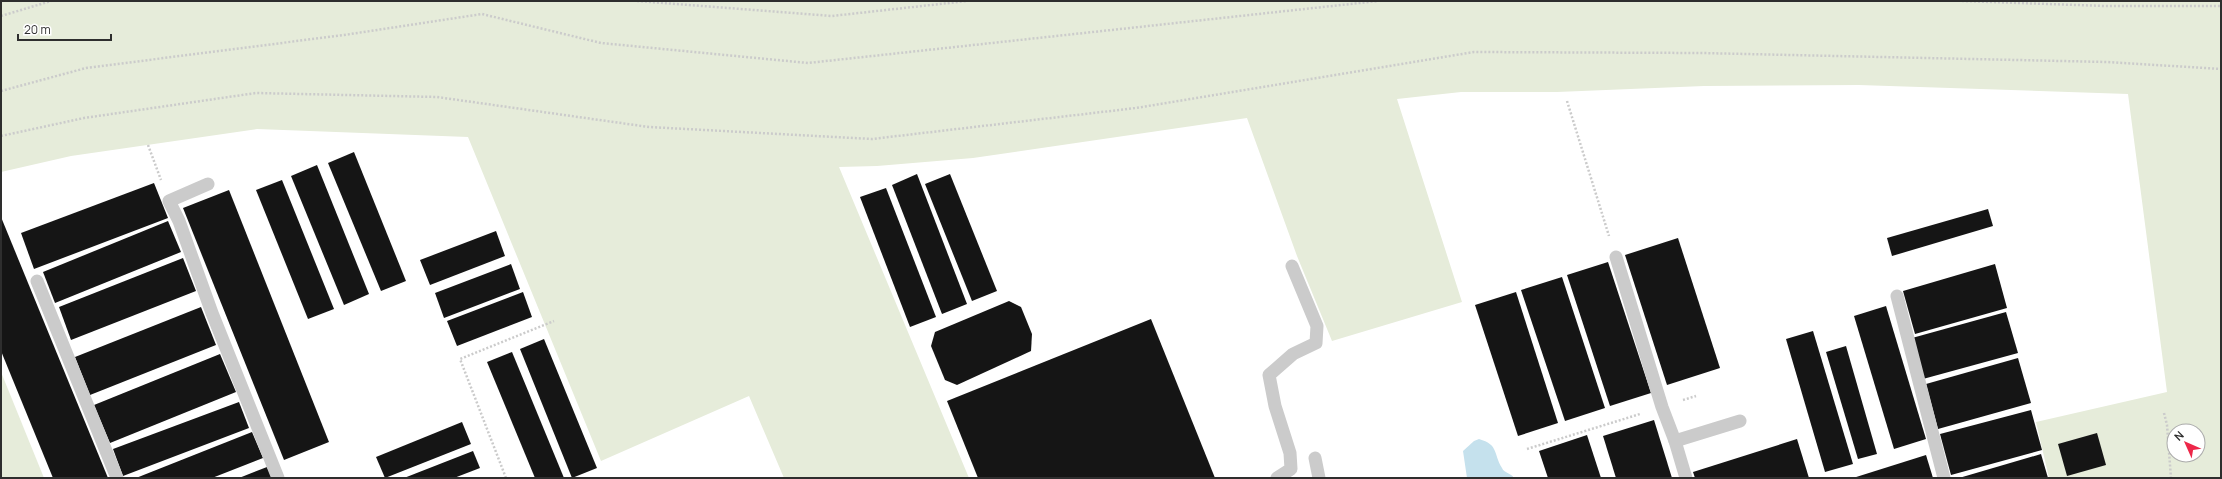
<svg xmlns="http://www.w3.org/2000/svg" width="2222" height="479" font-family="Manrope,sans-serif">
	<rect width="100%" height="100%" fill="#fff"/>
	<g fill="#e6ecda" fill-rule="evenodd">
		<path d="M1,1H2221V478H2049L2036,422L2167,392L2128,94L1859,85L1704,86L1557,92H1461L1397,99L1462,302L1332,341L1297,256L1247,118L973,158L877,166L839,167L969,478H784L749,396L601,461L468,137L257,129L71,156L1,172ZM2174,431H2198V455H2174Z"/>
		<polygon points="1,372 44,478 1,478"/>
	</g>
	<path fill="#c5e1ed" d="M1479,439C1499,445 1493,453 1502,468C1504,473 1511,473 1514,478H1467L1463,451L1474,441Z"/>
	<g fill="#151515">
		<polygon points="354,152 406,281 381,291 328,163"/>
		<polygon points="317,165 369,294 344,305 291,176"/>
		<polygon points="917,174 967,304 942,314 892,185"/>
		<polygon points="950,174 997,291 972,301 925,184"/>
		<polygon points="282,180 334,309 308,319 256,190"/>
		<polygon points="154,183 168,218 34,269 21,233"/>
		<polygon points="886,188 936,317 910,327 860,197"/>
		<polygon points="229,190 329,442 284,460 183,208"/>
		<polygon points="1988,209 1993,226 1892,256 1887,238"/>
		<polygon points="1,217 108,478 53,478 1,351"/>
		<polygon points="168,221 181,252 55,303 43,272"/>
		<polygon points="496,231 505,256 430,285 420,260"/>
		<polygon points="1678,238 1720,368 1667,385 1625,255"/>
		<polygon points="183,258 196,291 71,340 59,307"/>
		<polygon points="1608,262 1651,393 1610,406 1567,275"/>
		<polygon points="511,264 520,289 444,318 435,293"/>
		<polygon points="1995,264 2007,308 1915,334 1903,291"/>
		<polygon points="1562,277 1605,408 1565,421 1521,290"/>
		<polygon points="523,292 532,317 457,346 447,321"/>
		<polygon points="1516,292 1558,423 1518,436 1475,305"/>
		<polygon points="1009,301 1021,307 1032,334 1031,351 957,385 945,380 931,346 935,332"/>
		<polygon points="1886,306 1926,439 1894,449 1854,316"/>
		<polygon points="201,307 216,345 90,395 75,357"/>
		<polygon points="2006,312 2018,353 1923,379 1912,338"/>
		<polygon points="1151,319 1215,478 978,478 947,401"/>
		<polygon points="1813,331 1853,464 1825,472 1786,339"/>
		<polygon points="544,339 597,468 572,478 520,349"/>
		<polygon points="1846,346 1877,454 1858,459 1826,352"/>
		<polygon points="512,352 564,478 535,478 487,362"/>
		<polygon points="220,354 236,392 110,443 94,405"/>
		<polygon points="2018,358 2031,403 1938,429 1926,384"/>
		<polygon points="239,402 249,428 123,476 113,449"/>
		<polygon points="2031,410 2042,450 1951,475 1940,434"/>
		<polygon points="1654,420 1672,478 1616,478 1603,436"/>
		<polygon points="462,422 471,444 385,478 376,457"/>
		<polygon points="252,432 263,458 212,478 136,478"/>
		<polygon points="2097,433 2106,465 2067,476 2058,444"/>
		<polygon points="1587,435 1601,478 1548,478 1539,451"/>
		<polygon points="1797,439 1809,478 1695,478 1693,472"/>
		<polygon points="473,451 480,468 454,478 404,478"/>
		<polygon points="2041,454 2048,478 1959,478"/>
		<polygon points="1926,455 1933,478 1853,478"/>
		<polygon points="267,467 272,478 239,478"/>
	</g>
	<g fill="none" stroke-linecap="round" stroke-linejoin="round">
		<g stroke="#cbcbcb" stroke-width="2.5" stroke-dasharray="2 2" stroke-linecap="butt">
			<polyline points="637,1 832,16 967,1"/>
			<polyline points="1962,1 2105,6 2221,6"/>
			<polyline points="1,16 51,1"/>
			<polyline points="1,91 86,68 344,35 482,14 601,43 808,63 1378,1"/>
			<polyline points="1567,101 1609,236"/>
			<polyline points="1,136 84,118 256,93 437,97 649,127 872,139 1136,108 1474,52 1701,53 2107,62 2221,69"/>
			<polyline points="148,145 161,180"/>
			<polyline points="1683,400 1696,396"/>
			<polyline points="2164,413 2167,425 2171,478"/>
			<polyline points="1527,449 1640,414"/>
			<polyline points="506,478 460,359 554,321"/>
		</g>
		<g stroke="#cbcbcb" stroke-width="13">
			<polyline points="208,184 169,201 179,221 212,313 278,478"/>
			<polyline points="1616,257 1662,407 1675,441"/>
			<polyline points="37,281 117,478"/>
			<polyline points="1897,296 1944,478"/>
			<polyline points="1315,458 1319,478"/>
			<polyline points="1277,478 1291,469 1290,453 1275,406 1269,375 1293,354 1316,343 1317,326 1292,266"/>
			<polyline points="1686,478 1675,441 1740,421"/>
		</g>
	</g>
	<rect width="2222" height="479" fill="none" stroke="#2e2e2e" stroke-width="4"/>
	<g transform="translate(2186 443) rotate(315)"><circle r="19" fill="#ffffff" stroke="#ababab"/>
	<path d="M0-3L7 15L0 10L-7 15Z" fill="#ed2749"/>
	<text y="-6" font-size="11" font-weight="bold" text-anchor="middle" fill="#2e2e2e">N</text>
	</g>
	<path d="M18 34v6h93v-6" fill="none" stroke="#2e2e2e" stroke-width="2"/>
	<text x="24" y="34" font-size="12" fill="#2e2e2e" stroke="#ffffff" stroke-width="3" paint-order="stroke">20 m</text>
</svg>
